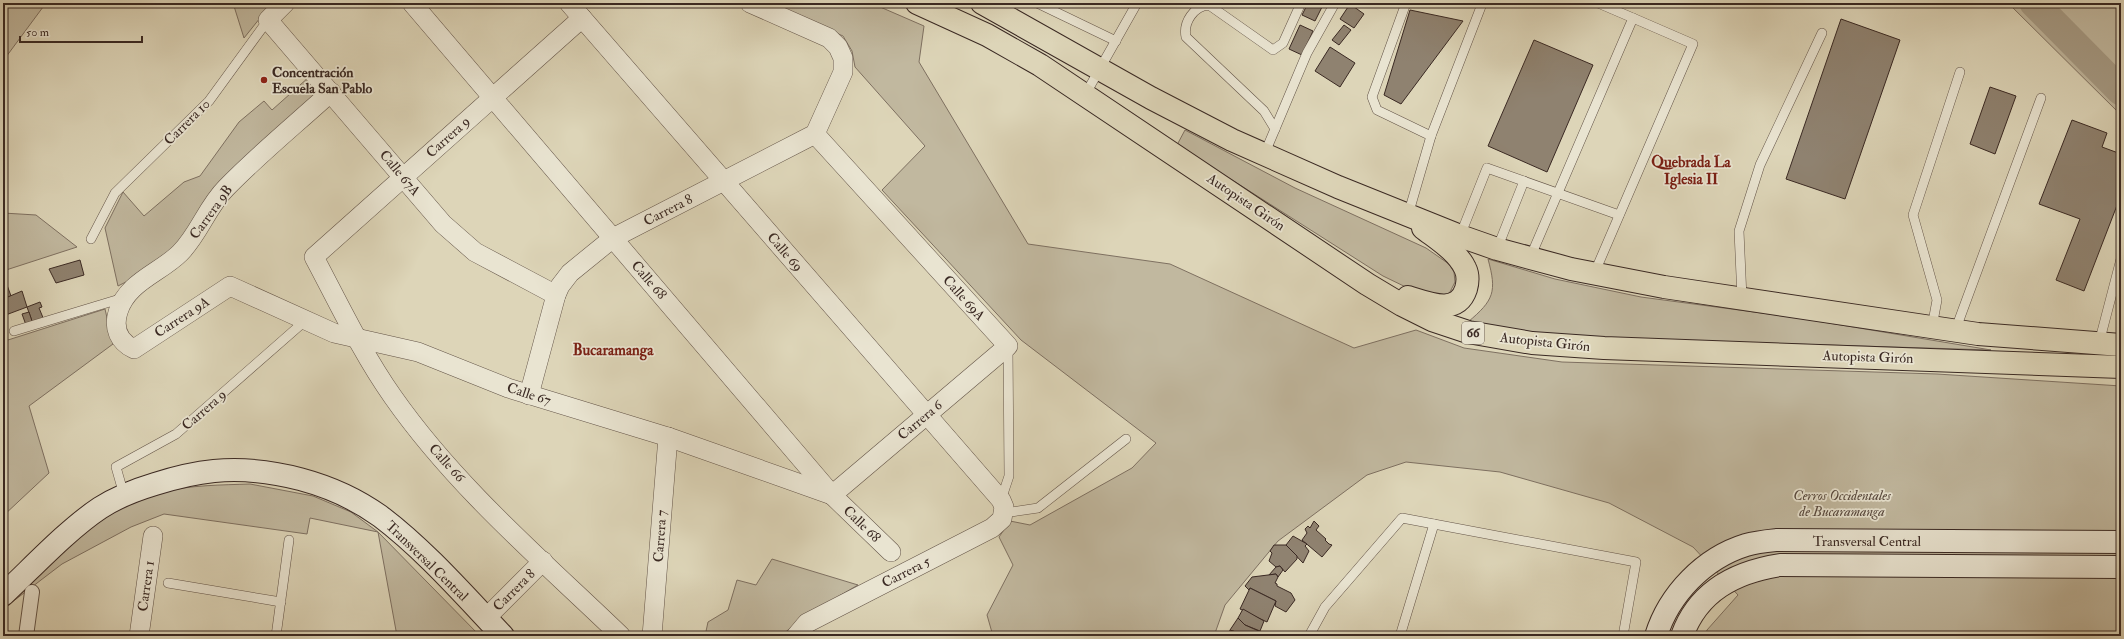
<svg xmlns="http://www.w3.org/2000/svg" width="2124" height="639" font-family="'IM FELL Double Pica',serif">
	<rect width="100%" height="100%" fill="#ddd5b8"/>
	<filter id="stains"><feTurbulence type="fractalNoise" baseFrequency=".005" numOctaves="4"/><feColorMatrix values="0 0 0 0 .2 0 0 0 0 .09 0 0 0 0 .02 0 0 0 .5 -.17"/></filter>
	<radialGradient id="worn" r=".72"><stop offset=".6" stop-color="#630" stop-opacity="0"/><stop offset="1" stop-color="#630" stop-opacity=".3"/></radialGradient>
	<g fill="#c1b89f" stroke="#7e7061">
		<polygon points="3,3 46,3 3,61"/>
		<polygon points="233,3 272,3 244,38"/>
		<polygon points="770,3 871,3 924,26 919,62 1028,244 1170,264 1354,348 1416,330 1464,348 1562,362 1937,374 2121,386 2121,636 1705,636 1707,630 1738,595 1693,547 1609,503 1500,472 1406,462 1367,475 1278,541 1225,605 1214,636 993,636 987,615 1013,565 999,537 1010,521 1030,525 1132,468 1156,443 1021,340 882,190 925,146 855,67 852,51 843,36"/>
		<polygon points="2008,3 2121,3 2121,115"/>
		<polygon points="309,77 322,92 179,245 157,266 118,286 105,228 123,192 144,216 184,182 200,176 239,122 264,101 272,110"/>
		<polygon points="1185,130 1295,188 1426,248 1449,264 1454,272 1455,282 1450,292 1443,298 1412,290 1383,276 1177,145"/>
		<polygon points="3,213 36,215 77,247 3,271"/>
		<path d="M1488,259L1555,279L1641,297L1799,318L1991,350L1630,339L1507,331L1468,322C1494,300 1497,292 1488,259Z"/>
		<polygon points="105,309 113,344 29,406 49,473 3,516 3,326 8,340"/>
		<path d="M250,484L313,496L351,512L378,532L480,636H397L378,532L310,518L307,534L164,514L131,527L62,564L3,609V606C50,563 98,509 162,492C191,485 221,485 250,484Z"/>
		<polygon points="772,559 858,585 803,617 781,636 705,636 708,622 728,610 737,580 756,585"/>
	</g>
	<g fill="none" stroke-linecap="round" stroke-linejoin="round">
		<polyline stroke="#a69b85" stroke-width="29" points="2034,3 2121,91"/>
	</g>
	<g fill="#8f8270" stroke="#3a2923">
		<polygon points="1308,3 1324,3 1315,21 1302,15"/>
		<polygon points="1350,4 1364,14 1354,28 1340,19"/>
		<polygon points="1410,10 1463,21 1401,104 1384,95"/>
		<polygon points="1841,19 1900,40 1845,199 1786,179"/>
		<polygon points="1300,25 1313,31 1302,55 1289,49"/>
		<polygon points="1344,25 1351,30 1339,45 1332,40"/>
		<polygon points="1534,40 1593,65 1547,172 1488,146"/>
		<polygon points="1330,47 1355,63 1340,87 1315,71"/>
		<polygon points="1990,87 2016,96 1995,154 1970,144"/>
		<polygon points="2072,120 2107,133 2102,147 2121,154 2121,195 2084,291 2056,280 2080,219 2039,204"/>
		<polygon points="80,260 84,275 56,283 49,269"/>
		<polygon points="3,273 7,285 3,287"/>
		<polygon points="7,285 11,296 3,299 3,287"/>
		<polygon points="22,291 27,307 3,316 3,299"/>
		<polygon points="40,302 42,307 39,308 44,320 33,324 27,307"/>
		<polygon points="29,312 33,324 26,325 22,314"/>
		<polygon points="1314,521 1319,526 1316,530 1326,539 1325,540 1329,544 1332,545 1322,557 1302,540 1307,533 1305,529 1308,526 1310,528"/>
		<polygon points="1293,536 1307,544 1305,546 1309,551 1303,563 1286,545"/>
		<polygon points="1274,545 1286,545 1297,556 1297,559 1285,572 1280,566 1276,567 1269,561 1272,553 1270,551"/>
		<polygon points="1280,566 1283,570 1278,577 1276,574 1269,575 1276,567"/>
		<polygon points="1276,574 1278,577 1275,583 1277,584 1277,586 1291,593 1295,600 1286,612 1275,606 1276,601 1250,588 1249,590 1245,586 1252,577"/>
		<polygon points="1250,588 1276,601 1267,622 1240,609"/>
		<polygon points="1243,609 1264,621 1260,631 1245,625 1238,618"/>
		<polygon points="1238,618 1245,625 1261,632 1259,636 1246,633 1245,635 1230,630"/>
		<polygon points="1230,630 1245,635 1246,633 1254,636 1228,636"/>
	</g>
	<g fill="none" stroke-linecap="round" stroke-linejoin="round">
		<defs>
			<g id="service">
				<polyline points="1037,3 1116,41"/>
				<polyline points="1406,3 1372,97 1377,110 1431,136"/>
				<polyline points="1598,3 1633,18"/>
				<polyline points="1085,95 1137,3"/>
				<polyline points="1275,129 1307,53 1335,3"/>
				<path d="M1264,155L1275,129L1264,111L1186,37C1183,22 1194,6 1209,5L1273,50L1283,43L1301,3"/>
				<polyline points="1408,215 1431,136 1482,4 1479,3"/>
				<polyline points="1460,236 1487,168 1619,215"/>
				<polyline points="91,239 115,193 209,101 268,20"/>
				<polyline points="1497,249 1524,181"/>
				<polyline points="1530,258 1633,18 1693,44 1594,274"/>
				<polyline points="1742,298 1739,231 1760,165 1822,33"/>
				<polyline points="1932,327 1937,300 1913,215 1960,72"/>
				<polyline points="14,331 123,298"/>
				<polyline points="1955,331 2041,98"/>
				<polyline points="2099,343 2121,259"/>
				<polyline points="124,495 116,467 176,434 306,320"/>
				<polyline points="1001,500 1009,476 1008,347"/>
				<polyline points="1004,513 1038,508 1126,439"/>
				<polyline points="168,583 281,602"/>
				<polyline points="276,636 289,540"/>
				<polyline points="1309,636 1325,607 1402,518 1636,562 1623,636"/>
				<polyline points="1400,636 1434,524"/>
			</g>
			<polyline id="pedestrian" points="26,636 32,592"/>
			<g id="minor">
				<polyline points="285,3 268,20 443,224 475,252 556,295"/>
				<polyline points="412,3 832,495 891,552"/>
				<polyline points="569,3 1001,500 1004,507 1002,519 992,528 807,623 796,636"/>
				<path d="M582,18L314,257C339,304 362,353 393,397C456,487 542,560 621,636"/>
				<path d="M331,92C296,124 259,154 226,188C207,207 199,234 180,253C160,273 127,282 118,312C113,328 119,342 134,349L230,286L334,333L418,352L508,388L668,437L832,495L1008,346L815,134"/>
				<polyline points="529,395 556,295 560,286 570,273 613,238 815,134 843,72 843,58 838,47 829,38 750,3"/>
				<polyline points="486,618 543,561"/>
				<polyline points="139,636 153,536"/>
				<polyline points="652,636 668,437"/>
			</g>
			<g id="secondary">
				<path d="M3,595C32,568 67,530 100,508C117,497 135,490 155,484C174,478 193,473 214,471C270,466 334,483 380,516C425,550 464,595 503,636"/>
				<path d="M1656,636C1669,594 1704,558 1746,545C1756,542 1767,541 1777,540L2121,542"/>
				<path d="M1682,636C1698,591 1735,572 1780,565L2121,567"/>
			</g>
			<g id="trunk">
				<polyline points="917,3 987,35 1040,65 1367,284 1402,305 1432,320 1468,332 1532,343 1604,348 2121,367"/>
				<polyline points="982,3 1151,98 1232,140 1338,187 1460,236 1497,249 1571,269 1664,287 1978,334 2121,345"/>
				<path d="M1408,297C1428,303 1457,316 1466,289C1468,282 1468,274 1465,268C1457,251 1437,239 1423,228"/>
			</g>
		</defs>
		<use href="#service" stroke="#635448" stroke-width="10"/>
		<use href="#pedestrian" stroke="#635448" stroke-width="16"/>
		<use href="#minor" stroke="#635448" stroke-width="20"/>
		<use href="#secondary" stroke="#3a2923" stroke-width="24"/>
		<use href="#trunk" stroke="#3a2923" stroke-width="24"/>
		<use href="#service" stroke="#e9e4d1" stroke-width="9"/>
		<use href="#pedestrian" stroke="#e9e4d1" stroke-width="14"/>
		<use href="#minor" stroke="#e9e4d1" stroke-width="19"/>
		<use href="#secondary" stroke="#e9e4d1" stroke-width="22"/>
		<use href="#trunk" stroke="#ddd5b8" stroke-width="22"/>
	</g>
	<circle fill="#8f2418" stroke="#e9e4d1" stroke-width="1.5" cx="264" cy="80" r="4"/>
	<g text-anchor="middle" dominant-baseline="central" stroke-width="3.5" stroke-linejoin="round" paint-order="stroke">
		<rect fill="#e9e4d1" stroke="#6e6157" stroke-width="1" x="1462" y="322" width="22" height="22" rx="3"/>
		<g font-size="13" font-weight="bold" fill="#3a2923">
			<text x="1473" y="333">66</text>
		</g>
		<g font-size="14" font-weight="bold" fill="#3a2923" stroke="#e9e4d1" text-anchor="start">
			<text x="272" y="72">Concentración<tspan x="272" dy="16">Escuela San Pablo</tspan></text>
		</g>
		<g font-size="14" fill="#3a2923" stroke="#e9e4d1">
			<text transform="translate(187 122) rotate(-45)">Carrera 10</text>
			<text transform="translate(448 137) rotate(-42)">Carrera 9</text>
			<text transform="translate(400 173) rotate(50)">Calle 67A</text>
			<text transform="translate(1246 202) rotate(34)">Autopista Girón</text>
			<text transform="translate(668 210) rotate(-27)">Carrera 8</text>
			<text transform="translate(211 212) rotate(-54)">Carrera 9B</text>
			<text transform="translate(785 252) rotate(49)">Calle 69</text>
			<text transform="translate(649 280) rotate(49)">Calle 68</text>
			<text transform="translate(964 298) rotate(48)">Calle 69A</text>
			<text transform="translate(182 317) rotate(-33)">Carrera 9A</text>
			<text transform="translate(1545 342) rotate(6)">Autopista Girón</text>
			<text transform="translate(1868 357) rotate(2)">Autopista Girón</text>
			<text transform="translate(529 394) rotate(18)">Calle 67</text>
			<text transform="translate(204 410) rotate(-41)">Carrera 9</text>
			<text transform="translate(920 420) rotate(-40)">Carrera 6</text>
			<text transform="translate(447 463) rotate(48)">Calle 66</text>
			<text transform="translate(862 524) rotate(44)">Calle 68</text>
			<text transform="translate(660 536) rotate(-86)">Carrera 7</text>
			<text x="1867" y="541">Transversal Central</text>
			<text transform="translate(427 561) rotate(44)">Transversal Central</text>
			<text transform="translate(906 572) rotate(-27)">Carrera 5</text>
			<text transform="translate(146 586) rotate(-82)">Carrera 1</text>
			<text transform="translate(514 590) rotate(-45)">Carrera 8</text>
		</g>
		<g font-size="14" font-style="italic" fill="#55463c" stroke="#e9e4d1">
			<text x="1842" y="495">Cerros Occidentales<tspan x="1842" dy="16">de Bucaramanga</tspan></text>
		</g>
		<g font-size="15" font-weight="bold" fill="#7a1f14" stroke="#e9e4d1">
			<text x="1691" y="162">Quebrada La<tspan x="1691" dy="17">Iglesia II</tspan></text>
			<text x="613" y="350">Bucaramanga</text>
		</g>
	</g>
	<rect width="2124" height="639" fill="none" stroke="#ddd5b8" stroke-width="16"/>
	<rect x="4" y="4" width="2116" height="631" fill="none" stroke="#3a2923" stroke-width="2"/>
	<rect x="8" y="8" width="2108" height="623" fill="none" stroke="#3a2923"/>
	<path d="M20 36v6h122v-6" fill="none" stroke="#3a2923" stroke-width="2"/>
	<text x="26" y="36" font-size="12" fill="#3a2923" stroke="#e9e4d1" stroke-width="3" paint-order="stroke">50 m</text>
	<rect width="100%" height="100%" filter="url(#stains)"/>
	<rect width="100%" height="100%" fill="url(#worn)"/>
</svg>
